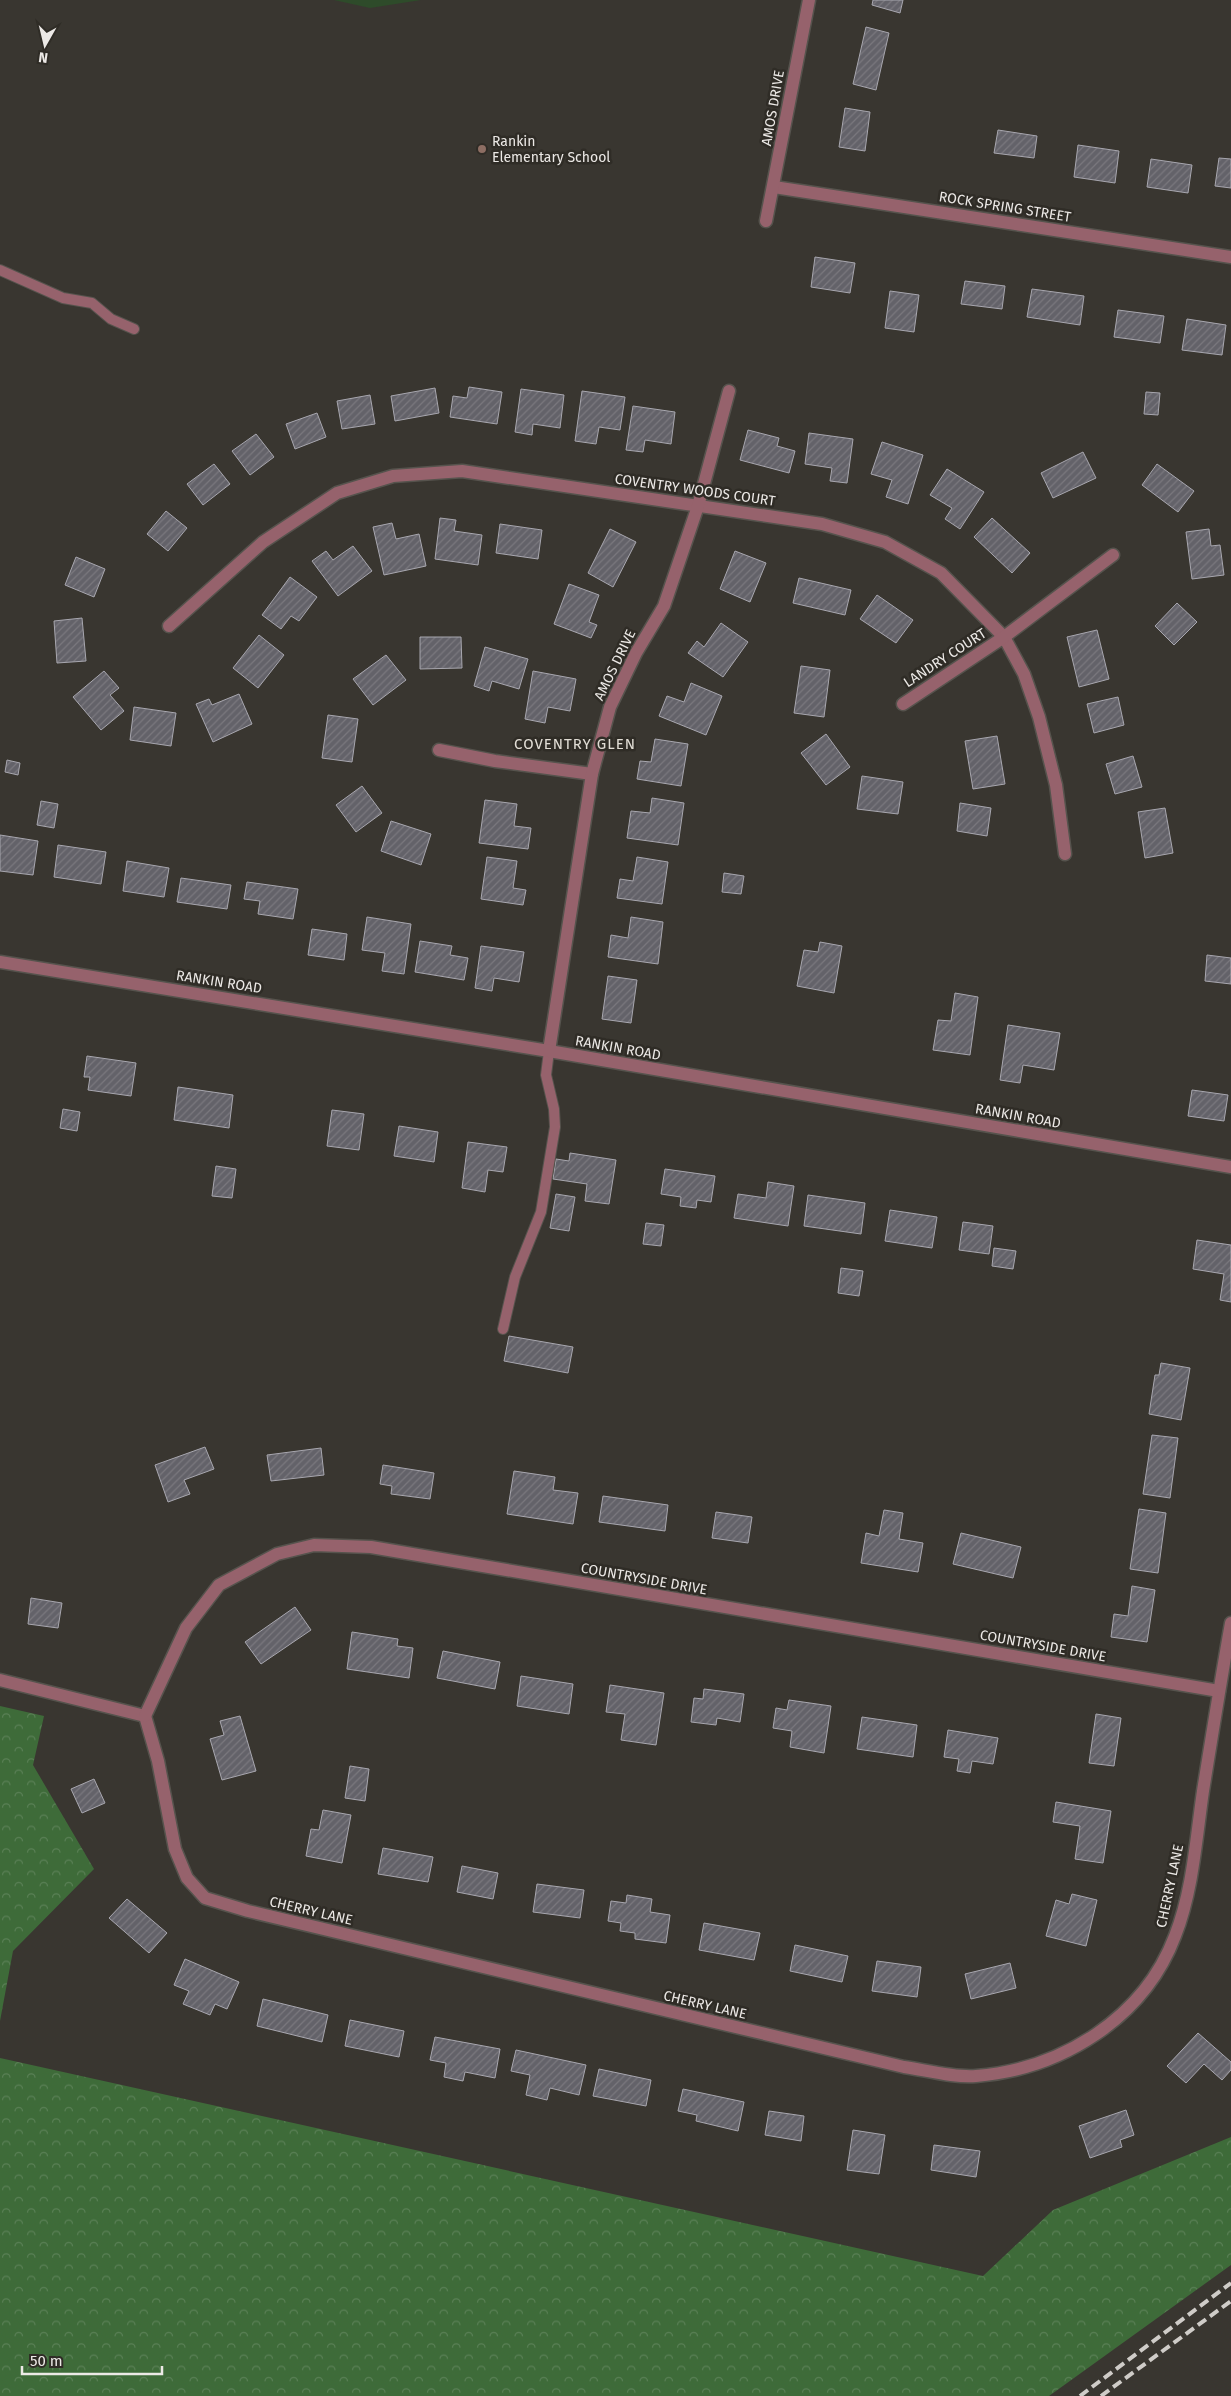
<svg xmlns="http://www.w3.org/2000/svg" width="1231" height="2396" font-family="'Fira Sans',sans-serif">
	<defs>
		<pattern id="forest-crowns" width="20" height="18" patternUnits="userSpaceOnUse" patternTransform="scale(1.25)"><rect width="20" height="18" fill="#3e6b39"/><path d="M2 6a3 3 0 1 1 6 0M12 15a3 3 0 1 1 6 0" fill="none" stroke="#5a8056"/></pattern>
		<pattern id="building-hatch" width="6" height="6" patternUnits="userSpaceOnUse" patternTransform="scale(1.25)"><rect width="6" height="6" fill="#636269"/><path d="M-1 1l2-2M0 6l6-6M5 7l2-2" fill="none" stroke="#7a787e"/></pattern>
	</defs>
	<rect width="100%" height="100%" fill="#393630"/>
	<g fill="url(#forest-crowns)">
		<polygon points="0,1706 44,1716 33,1765 94,1869 13,1951 0,2021"/>
		<polygon points="0,2058 983,2276 1053,2210 1231,2137 1231,2265 1049,2396 0,2396"/>
	</g>
	<polygon fill="#2e4b2a" points="334,0 421,0 370,8"/>
	<g fill="url(#building-hatch)" stroke="#a8a7af">
		<polygon points="873,0 903,0 900,13 872,5"/>
		<polygon points="866,27 889,33 876,90 853,84"/>
		<polygon points="845,108 870,112 865,151 839,147"/>
		<polygon points="998,130 1037,136 1034,158 994,153"/>
		<polygon points="1078,145 1119,151 1115,183 1074,177"/>
		<polygon points="1219,158 1231,159 1231,188 1215,186"/>
		<polygon points="1151,159 1192,165 1188,193 1147,187"/>
		<polygon points="815,257 855,263 850,293 811,287"/>
		<polygon points="965,281 1005,286 1002,309 961,304"/>
		<polygon points="1032,289 1084,296 1080,325 1027,317"/>
		<polygon points="890,291 919,295 914,332 885,328"/>
		<polygon points="1118,310 1164,316 1160,343 1114,337"/>
		<polygon points="1187,319 1226,325 1222,355 1182,350"/>
		<polygon points="469,387 502,392 497,424 450,417 453,396 467,398"/>
		<polygon points="435,388 439,413 395,421 391,396"/>
		<polygon points="521,389 564,395 560,428 533,424 532,435 515,432"/>
		<polygon points="582,391 625,397 620,430 599,427 596,444 575,441"/>
		<polygon points="1146,392 1160,393 1158,415 1144,414"/>
		<polygon points="370,395 375,424 342,429 337,401"/>
		<polygon points="633,406 675,412 671,444 645,440 643,452 626,450"/>
		<polygon points="317,413 326,437 295,449 286,424"/>
		<polygon points="748,430 779,438 777,446 795,451 789,473 740,460"/>
		<polygon points="809,433 853,439 847,483 830,481 832,468 805,464"/>
		<polygon points="256,434 274,457 250,475 232,451"/>
		<polygon points="882,442 923,455 908,504 886,497 892,480 871,474"/>
		<polygon points="1083,452 1096,478 1053,498 1041,473"/>
		<polygon points="214,464 230,484 203,505 187,484"/>
		<polygon points="1157,464 1194,491 1178,512 1142,485"/>
		<polygon points="947,469 984,492 960,529 945,519 952,508 930,495"/>
		<polygon points="166,511 187,528 168,551 147,534"/>
		<polygon points="440,518 456,520 454,531 482,535 478,565 435,559"/>
		<polygon points="992,518 1030,553 1012,573 974,537"/>
		<polygon points="392,523 396,539 419,534 426,566 384,575 373,527"/>
		<polygon points="500,524 542,530 538,559 496,553"/>
		<polygon points="610,529 636,542 613,587 588,573"/>
		<polygon points="1209,529 1211,546 1220,545 1224,575 1192,579 1186,532"/>
		<polygon points="353,546 372,571 338,596 312,561 326,551 333,560"/>
		<polygon points="735,551 766,563 750,602 720,589"/>
		<polygon points="76,557 105,569 94,597 65,585"/>
		<polygon points="290,577 317,597 299,621 291,616 281,629 262,615"/>
		<polygon points="799,578 851,590 845,615 793,603"/>
		<polygon points="569,584 599,595 589,622 597,625 591,638 554,624"/>
		<polygon points="877,595 913,620 896,643 860,619"/>
		<polygon points="1177,603 1197,622 1174,645 1155,626"/>
		<polygon points="82,618 86,661 57,663 54,621"/>
		<polygon points="721,623 748,642 723,677 688,653 697,641 704,647"/>
		<polygon points="1097,630 1109,679 1079,687 1067,637"/>
		<polygon points="259,635 284,655 258,688 233,668"/>
		<polygon points="420,637 461,637 462,668 420,669"/>
		<polygon points="485,647 528,659 519,689 492,681 489,691 474,686"/>
		<polygon points="386,655 406,680 373,705 353,679"/>
		<polygon points="801,666 830,670 824,717 794,713"/>
		<polygon points="104,671 119,688 110,695 124,711 101,730 73,697"/>
		<polygon points="533,671 576,679 570,711 548,707 545,723 525,719"/>
		<polygon points="691,683 722,696 706,735 659,716 667,696 684,702"/>
		<polygon points="239,694 252,724 213,742 196,704 209,699 212,705"/>
		<polygon points="1118,697 1124,725 1094,733 1087,704"/>
		<polygon points="134,707 176,713 171,746 130,740"/>
		<polygon points="328,715 358,719 352,762 322,758"/>
		<polygon points="826,734 850,767 826,785 801,753"/>
		<polygon points="997,736 1005,784 973,789 965,741"/>
		<polygon points="655,739 688,744 681,786 637,779 640,761 651,762"/>
		<polygon points="1133,756 1142,787 1115,794 1106,764"/>
		<polygon points="7,760 20,763 18,775 5,772"/>
		<polygon points="862,776 903,782 898,814 857,809"/>
		<polygon points="362,786 382,813 356,832 336,805"/>
		<polygon points="652,798 684,803 678,845 627,838 631,811 650,813"/>
		<polygon points="485,800 517,804 514,826 531,828 528,849 479,843"/>
		<polygon points="41,801 58,804 54,828 37,825"/>
		<polygon points="960,803 991,808 987,836 957,831"/>
		<polygon points="1165,808 1173,853 1145,858 1138,812"/>
		<polygon points="391,821 431,834 421,865 381,851"/>
		<polygon points="0,835 38,841 33,875 0,871"/>
		<polygon points="58,845 106,852 101,884 54,877"/>
		<polygon points="487,857 517,861 513,888 526,890 523,905 481,899"/>
		<polygon points="637,857 668,862 662,904 617,898 620,879 633,881"/>
		<polygon points="127,861 169,868 164,897 123,891"/>
		<polygon points="724,873 744,876 741,894 722,892"/>
		<polygon points="181,878 231,885 227,909 177,902"/>
		<polygon points="247,882 298,889 293,919 258,914 260,901 244,899"/>
		<polygon points="367,917 411,924 404,974 382,971 385,953 362,950"/>
		<polygon points="631,917 663,922 658,964 608,957 611,935 628,938"/>
		<polygon points="312,929 347,934 344,960 308,955"/>
		<polygon points="420,941 452,946 450,955 468,958 464,980 415,972"/>
		<polygon points="820,942 842,946 834,993 797,986 804,950 818,952"/>
		<polygon points="481,946 524,952 519,982 494,978 492,991 475,988"/>
		<polygon points="1207,955 1231,958 1231,984 1205,981"/>
		<polygon points="608,976 637,980 631,1023 602,1019"/>
		<polygon points="955,993 978,997 970,1055 933,1050 938,1020 951,1021"/>
		<polygon points="1008,1025 1060,1033 1054,1070 1023,1065 1020,1083 1000,1080"/>
		<polygon points="87,1056 136,1063 131,1096 88,1090 90,1077 84,1077"/>
		<polygon points="178,1087 233,1095 229,1128 174,1120"/>
		<polygon points="1192,1090 1228,1095 1224,1121 1188,1116"/>
		<polygon points="63,1109 80,1112 77,1131 60,1128"/>
		<polygon points="332,1110 364,1114 359,1150 327,1146"/>
		<polygon points="399,1126 438,1132 434,1162 394,1156"/>
		<polygon points="468,1142 507,1147 503,1172 488,1170 485,1192 462,1188"/>
		<polygon points="570,1153 616,1160 609,1204 585,1201 587,1184 553,1179 556,1159 569,1161"/>
		<polygon points="216,1166 236,1169 232,1198 212,1196"/>
		<polygon points="665,1169 715,1176 711,1202 697,1200 696,1208 680,1206 681,1197 661,1194"/>
		<polygon points="768,1182 794,1186 788,1226 734,1218 738,1194 766,1198"/>
		<polygon points="556,1194 575,1197 569,1231 550,1228"/>
		<polygon points="808,1195 865,1203 861,1234 804,1226"/>
		<polygon points="890,1210 937,1217 932,1248 885,1241"/>
		<polygon points="963,1222 993,1226 989,1254 959,1250"/>
		<polygon points="646,1223 664,1225 661,1246 643,1244"/>
		<polygon points="1197,1240 1231,1245 1231,1302 1220,1300 1224,1274 1193,1269"/>
		<polygon points="994,1248 1016,1251 1013,1269 992,1266"/>
		<polygon points="841,1268 863,1271 859,1296 838,1293"/>
		<polygon points="509,1336 573,1347 568,1373 504,1361"/>
		<polygon points="1161,1363 1190,1368 1181,1420 1149,1414 1155,1375 1159,1375"/>
		<polygon points="1152,1435 1178,1438 1170,1498 1143,1494"/>
		<polygon points="205,1447 214,1469 184,1480 190,1494 168,1502 155,1465"/>
		<polygon points="321,1448 324,1475 271,1481 267,1455"/>
		<polygon points="383,1465 434,1473 430,1499 391,1494 392,1486 380,1484"/>
		<polygon points="514,1471 555,1477 553,1490 578,1493 573,1524 507,1514"/>
		<polygon points="603,1496 668,1505 665,1531 599,1522"/>
		<polygon points="1139,1509 1166,1513 1158,1573 1130,1569"/>
		<polygon points="884,1510 903,1513 899,1539 923,1543 918,1572 861,1563 866,1533 879,1536"/>
		<polygon points="716,1512 752,1517 748,1543 712,1538"/>
		<polygon points="961,1533 1021,1547 1013,1578 953,1564"/>
		<polygon points="1132,1586 1155,1590 1147,1642 1111,1637 1114,1614 1128,1616"/>
		<polygon points="31,1598 62,1603 58,1628 28,1624"/>
		<polygon points="295,1607 311,1630 261,1664 245,1642"/>
		<polygon points="352,1632 398,1639 397,1646 413,1648 409,1678 347,1669"/>
		<polygon points="443,1651 500,1662 495,1689 437,1678"/>
		<polygon points="521,1676 573,1684 569,1714 517,1706"/>
		<polygon points="610,1685 664,1693 656,1745 621,1740 625,1714 606,1712"/>
		<polygon points="704,1689 744,1694 740,1722 717,1718 716,1725 691,1722 694,1698 703,1699"/>
		<polygon points="789,1700 831,1706 824,1753 790,1747 792,1731 773,1728 776,1708 787,1710"/>
		<polygon points="1096,1714 1121,1718 1114,1766 1089,1763"/>
		<polygon points="240,1716 256,1771 222,1780 210,1739 224,1735 220,1721"/>
		<polygon points="862,1717 917,1725 913,1757 857,1749"/>
		<polygon points="948,1730 998,1738 993,1764 972,1761 970,1773 957,1771 959,1759 944,1757"/>
		<polygon points="350,1766 369,1769 365,1801 345,1798"/>
		<polygon points="94,1779 105,1803 82,1813 71,1789"/>
		<polygon points="1056,1802 1111,1811 1103,1863 1075,1859 1080,1826 1053,1822"/>
		<polygon points="323,1810 351,1815 342,1863 306,1856 311,1829 319,1830"/>
		<polygon points="383,1848 433,1857 428,1882 378,1874"/>
		<polygon points="462,1866 498,1873 493,1899 457,1892"/>
		<polygon points="537,1884 584,1890 580,1918 533,1912"/>
		<polygon points="1072,1894 1097,1900 1086,1946 1046,1936 1056,1900 1069,1904"/>
		<polygon points="627,1895 652,1899 650,1912 670,1915 666,1943 635,1939 635,1933 620,1931 621,1923 608,1921 611,1901 626,1903"/>
		<polygon points="127,1899 167,1933 149,1953 109,1918"/>
		<polygon points="704,1923 760,1933 754,1960 699,1950"/>
		<polygon points="795,1945 848,1956 842,1982 790,1971"/>
		<polygon points="185,1959 239,1982 227,2009 215,2004 210,2015 183,2004 189,1991 174,1985"/>
		<polygon points="877,1961 921,1967 917,1997 872,1991"/>
		<polygon points="1010,1963 1016,1988 971,1999 965,1974"/>
		<polygon points="263,1999 328,2015 322,2042 257,2026"/>
		<polygon points="350,2020 404,2031 399,2057 345,2046"/>
		<polygon points="1198,2033 1231,2062 1231,2070 1222,2080 1204,2064 1186,2083 1167,2066"/>
		<polygon points="435,2037 500,2049 495,2078 465,2072 463,2081 444,2077 446,2063 430,2060"/>
		<polygon points="516,2050 586,2065 579,2095 550,2088 547,2100 526,2095 530,2075 511,2071"/>
		<polygon points="599,2069 651,2080 646,2106 593,2096"/>
		<polygon points="683,2089 744,2102 738,2131 696,2121 697,2115 678,2111"/>
		<polygon points="1126,2110 1134,2135 1120,2140 1122,2147 1090,2158 1079,2126"/>
		<polygon points="769,2111 804,2116 801,2141 765,2135"/>
		<polygon points="853,2130 885,2135 879,2174 847,2170"/>
		<polygon points="934,2145 980,2151 976,2177 931,2170"/>
	</g>
	<g fill="none" stroke-linecap="round" stroke-linejoin="round">
		<defs>
			<g id="service">
				<polyline points="0,270 63,298 92,303 111,319 134,329"/>
				<polyline points="503,1329 515,1277 541,1212 555,1127 554,1109 546,1075 549,1051"/>
			</g>
			<g id="minor">
				<polyline points="774,187 1231,257"/>
				<polyline points="766,221 809,0"/>
				<polyline points="169,626 263,542 337,493 393,476 462,471 822,524 885,542 941,573 1004,637 1024,674 1039,717 1056,785 1065,854"/>
				<polyline points="903,704 1004,637 1113,555"/>
				<polyline points="439,750 495,761 592,774"/>
				<polyline points="549,1051 592,774 610,707 636,653 664,606 698,506 729,391"/>
				<path d="M0,1680L145,1716L158,1761L175,1849L187,1878L205,1898L248,1911L904,2067C925,2070 955,2078 976,2076C1062,2069 1144,2018 1175,1936C1193,1890 1196,1839 1203,1791C1212,1735 1221,1679 1231,1623"/>
				<polyline points="145,1716 186,1628 219,1585 277,1554 314,1545 371,1547 1219,1691"/>
			</g>
			<polyline id="tertiary" points="0,962 549,1051 1231,1167"/>
		</defs>
		<use href="#service" stroke="#56534d" stroke-width="12"/>
		<use href="#minor" stroke="#56534d" stroke-width="15"/>
		<use href="#tertiary" stroke="#56534d" stroke-width="15"/>
		<use href="#service" stroke="#96626c" stroke-width="10"/>
		<use href="#minor" stroke="#96626c" stroke-width="12"/>
		<use href="#tertiary" stroke="#96626c" stroke-width="12"/>
		<g stroke="#cfccc8" stroke-width="4" stroke-dasharray="10 5" stroke-linecap="butt">
			<polyline points="1080,2396 1231,2283"/>
			<polyline points="1101,2396 1231,2301"/>
		</g>
	</g>
	<circle fill="#8d6e63" stroke="#2f2c26" stroke-width="2" cx="482" cy="149" r="5"/>
	<g text-anchor="middle" dominant-baseline="central" stroke-width="5" stroke-linejoin="round" paint-order="stroke">
		<g font-size="14" fill="#ece9e6" stroke="#2f2c26">
			<text transform="translate(773 108) rotate(-80)">AMOS DRIVE</text>
			<text transform="translate(1005 207) rotate(9)">ROCK SPRING STREET</text>
			<text transform="translate(695 490) rotate(8)">COVENTRY WOODS COURT</text>
			<text transform="translate(945 658) rotate(-33)">LANDRY COURT</text>
			<text transform="translate(615 665) rotate(-64)">AMOS DRIVE</text>
			<text transform="translate(219 982) rotate(9)">RANKIN ROAD</text>
			<text transform="translate(618 1048) rotate(10)">RANKIN ROAD</text>
			<text transform="translate(1018 1116) rotate(10)">RANKIN ROAD</text>
			<text transform="translate(644 1579) rotate(10)">COUNTRYSIDE DRIVE</text>
			<text transform="translate(1043 1646) rotate(10)">COUNTRYSIDE DRIVE</text>
			<text transform="translate(1170 1886) rotate(-78)">CHERRY LANE</text>
			<text transform="translate(311 1911) rotate(13)">CHERRY LANE</text>
			<text transform="translate(705 2005) rotate(13)">CHERRY LANE</text>
		</g>
		<g font-size="14" fill="#ece9e6" stroke="#2f2c26" text-anchor="start">
			<text x="492" y="141">Rankin<tspan x="492" dy="16">Elementary School</tspan></text>
		</g>
		<g font-size="15" letter-spacing="1" fill="#e1ddd5" stroke="#2f2c26">
			<text x="575" y="744">COVENTRY GLEN</text>
		</g>
	</g>
	<g transform="translate(45 45) rotate(188)" stroke="#2f2c26" stroke-width="4" paint-order="stroke">
	<path d="M0-4L9 19L0 12L-9 19Z" fill="#ece9e6"/>
	<text y="-8" font-size="14" font-weight="bold" text-anchor="middle" fill="#ece9e6">N</text>
	</g>
	<path d="M22 2366v8h140v-8" fill="none" stroke="#ece9e6" stroke-width="2.5"/>
	<text x="30" y="2366" font-size="15" fill="#ece9e6" stroke="#2f2c26" stroke-width="4" paint-order="stroke">50 m</text>
</svg>
